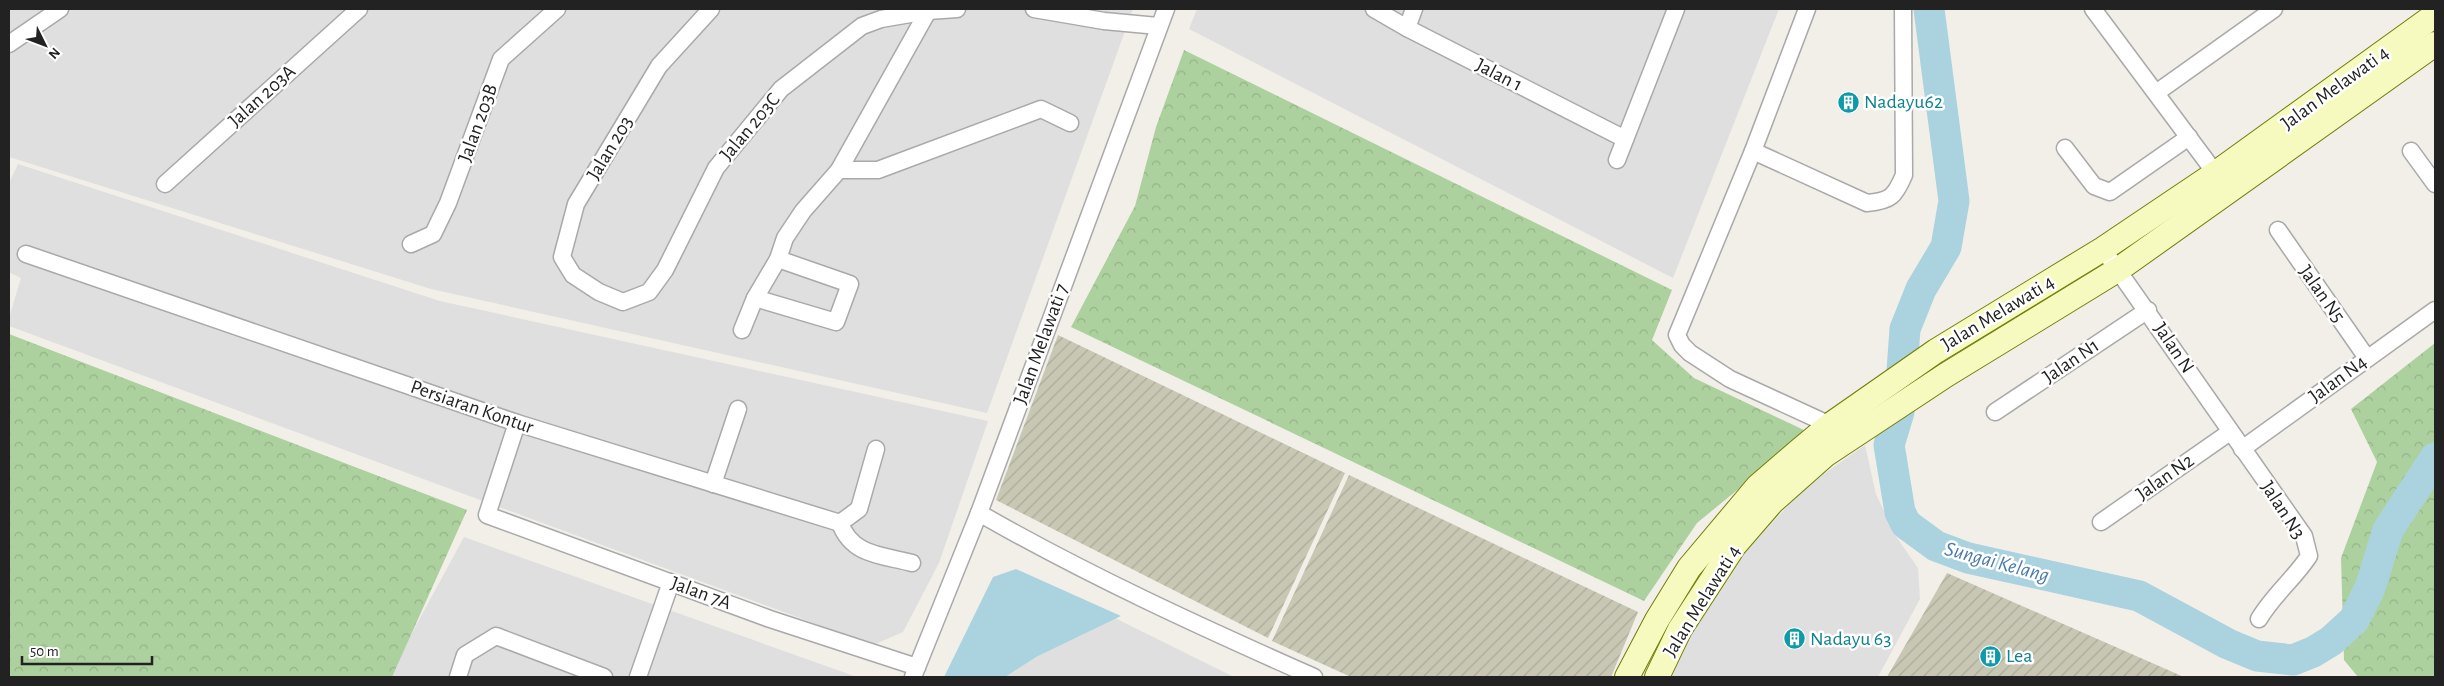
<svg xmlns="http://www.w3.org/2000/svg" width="2444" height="686" font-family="'Alegreya Sans',sans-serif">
	<defs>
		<pattern id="construction-furrows" width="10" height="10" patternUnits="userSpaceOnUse" patternTransform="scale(1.25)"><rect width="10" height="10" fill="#c7c7b4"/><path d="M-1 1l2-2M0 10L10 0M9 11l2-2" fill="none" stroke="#abab9a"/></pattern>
		<pattern id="forest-crowns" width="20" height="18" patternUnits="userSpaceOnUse" patternTransform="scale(1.25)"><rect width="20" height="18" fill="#add19e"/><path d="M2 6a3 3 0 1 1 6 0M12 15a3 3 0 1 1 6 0" fill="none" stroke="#95b388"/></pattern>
	</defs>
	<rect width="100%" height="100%" fill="#f2efe9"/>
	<g fill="#e0dfdf">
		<polygon points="9,9 1133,9 987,413 431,289 9,157"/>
		<polygon points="1197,9 1779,9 1673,278 1189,29"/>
		<polygon points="18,164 440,301 988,421 939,563 903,632 873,645 9,326 9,318 21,278 9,272 9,183"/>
		<polygon points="1865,445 1876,494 1895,535 1918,568 1920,599 1878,677 1668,677 1684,643 1742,556 1804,488"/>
		<polygon points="464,537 857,677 388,677"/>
		<polygon points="1016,569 1234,677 948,677"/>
	</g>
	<g fill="url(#construction-furrows)">
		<polygon points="1058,335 1345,473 1268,638 996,500"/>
		<polygon points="1349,475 1638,612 1611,677 1351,677 1272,641"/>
		<polygon points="1947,573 2184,677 1887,677"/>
	</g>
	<g fill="url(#forest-crowns)">
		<polygon points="1184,50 1672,290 1652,340 1694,378 1808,432 1697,523 1644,601 1071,327 1135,206 1156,127"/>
		<polygon points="9,334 467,510 392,677 9,677"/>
		<polygon points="2435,343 2435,677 2358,677 2344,660 2341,558 2377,462 2351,409"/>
	</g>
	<polygon fill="#aad3df" points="1016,569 1121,616 1036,657 1005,677 944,677 993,577"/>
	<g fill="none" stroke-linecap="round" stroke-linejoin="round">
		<polyline stroke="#aad3df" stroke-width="31" points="1929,9 1954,201 1946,247 1921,289 1905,329 1899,412 1889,445 1900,512 1906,524 1936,546 1968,558 2139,596 2228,644 2257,656 2293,660 2313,652 2331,641 2354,620 2370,588 2388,530 2435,458"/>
		<defs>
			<g id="street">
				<polyline points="711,9 659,66 576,204 562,257 573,275 599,292 623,302 649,292 665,270 716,168 781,89 862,26 881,19 928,11 957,9"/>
				<polyline points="1034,9 1104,21 1158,26"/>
				<polyline points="1374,9 1407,28 1625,139"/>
				<polyline points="1807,9 1753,151 1677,335 1682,345 1690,353 1730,379 1830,425"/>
				<polyline points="2093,9 2222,182"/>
				<polyline points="1407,28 1414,9"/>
				<polyline points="9,44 60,9"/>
				<polyline points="2156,93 2274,9"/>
				<polyline points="2065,148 2094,186 2110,192 2189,137"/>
				<path d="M1753,151L1867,203C1891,201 1895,196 1904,175L1903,9"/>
				<polyline points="2411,151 2435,184"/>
				<polyline points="1617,160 1676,9"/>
				<polyline points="839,170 878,170 1041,109 1070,123"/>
				<polyline points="165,184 359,9"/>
				<polyline points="2278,230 2367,358"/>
				<polyline points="411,244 433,234 448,203 501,59 557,9"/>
				<path d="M2103,249L2304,536L2309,556C2294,579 2273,595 2259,619"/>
				<polyline points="26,254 517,423 840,523"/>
				<polyline points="755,298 836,322 850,284 778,259"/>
				<polyline points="742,330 755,298 778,259 785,238 803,211 839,170 928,11"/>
				<polyline points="1995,412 2148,310"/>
				<polyline points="517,423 487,515 770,619 917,667"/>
				<polyline points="2242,449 2435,310"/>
				<polyline points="713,484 738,409"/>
				<path d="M979,513C1087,575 1201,627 1314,677"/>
				<polyline points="2101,522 2230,432"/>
				<path d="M840,523C852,556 882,555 912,563"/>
				<polyline points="840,523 859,509 876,449"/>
				<polyline points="458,677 465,655 496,636 604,677"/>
				<polyline points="638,677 671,582"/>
				<polyline points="913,677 979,513 1166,9"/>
			</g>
			<g id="secondary">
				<polyline points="1627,677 1657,620 1689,568 1758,486 1801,449 1830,425 1936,351 2103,249 2216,173 2435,15"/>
				<polyline points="1657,677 1680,629 1734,546 1772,502 1825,455 1946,375 2119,269 2435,44"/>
			</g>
		</defs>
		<use href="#street" stroke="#a9a9a9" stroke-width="19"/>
		<use href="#secondary" stroke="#707d05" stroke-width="26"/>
		<use href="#street" stroke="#fff" stroke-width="16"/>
		<use href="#secondary" stroke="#f7fabf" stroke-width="24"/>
	</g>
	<defs>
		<symbol id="building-disc" viewBox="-11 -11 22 22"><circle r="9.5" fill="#0f9aa8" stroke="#fff"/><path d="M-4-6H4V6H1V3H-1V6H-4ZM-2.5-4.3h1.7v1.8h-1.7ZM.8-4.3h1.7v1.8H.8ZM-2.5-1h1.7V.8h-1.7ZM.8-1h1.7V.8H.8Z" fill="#fff"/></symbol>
	</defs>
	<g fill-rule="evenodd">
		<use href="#building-disc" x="1836" y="90" width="25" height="25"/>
		<use href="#building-disc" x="1782" y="626" width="25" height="25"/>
		<use href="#building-disc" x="1978" y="644" width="25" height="25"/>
	</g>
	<g text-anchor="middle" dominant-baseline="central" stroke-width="5" stroke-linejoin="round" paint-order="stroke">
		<g font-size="20" fill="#222" stroke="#fff">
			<text transform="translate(1499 75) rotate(27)">Jalan 1</text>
			<text transform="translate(2335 88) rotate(-36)">Jalan Melawati 4</text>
			<text transform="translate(262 96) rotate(-42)">Jalan 203A</text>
			<text transform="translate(478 123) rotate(-70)">Jalan 203B</text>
			<text transform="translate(750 127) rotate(-50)">Jalan 203C</text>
			<text transform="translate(610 148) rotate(-59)">Jalan 203</text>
			<text transform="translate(2322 294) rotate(55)">Jalan N5</text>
			<text transform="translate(1998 313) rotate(-31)">Jalan Melawati 4</text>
			<text transform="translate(1041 344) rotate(-70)">Jalan Melawati 7</text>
			<text transform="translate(2174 348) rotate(56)">Jalan N</text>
			<text transform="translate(2071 361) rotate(-34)">Jalan N1</text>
			<text transform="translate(2338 379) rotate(-36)">Jalan N4</text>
			<text transform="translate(472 407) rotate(19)">Persiaran Kontur</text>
			<text transform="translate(2165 477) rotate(-35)">Jalan N2</text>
			<text transform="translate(2283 510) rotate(57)">Jalan N3</text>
			<text transform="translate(701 593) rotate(20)">Jalan 7A</text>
			<text transform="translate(1702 601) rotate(-58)">Jalan Melawati 4</text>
		</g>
		<g font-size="20" fill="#0d838f" stroke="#fff" text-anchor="start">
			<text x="1864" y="102">Nadayu62</text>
			<text x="1810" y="639">Nadayu 63</text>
			<text x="2006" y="656">Lea</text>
		</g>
		<g font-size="21" font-style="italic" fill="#4a7aab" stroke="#fff">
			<text transform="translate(1997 562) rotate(15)">Sungai Kelang</text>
		</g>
	</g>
	<rect width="2444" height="686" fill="none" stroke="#222222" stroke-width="20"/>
	<g transform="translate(45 45) rotate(132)" stroke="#ffffff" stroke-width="4" paint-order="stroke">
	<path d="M0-4L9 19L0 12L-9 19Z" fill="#222222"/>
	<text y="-8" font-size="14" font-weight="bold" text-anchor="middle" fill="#222222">N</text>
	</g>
	<path d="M22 656v8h130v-8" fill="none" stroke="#222222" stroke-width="2.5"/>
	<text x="30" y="656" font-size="15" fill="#222222" stroke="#ffffff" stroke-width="4" paint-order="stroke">50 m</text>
</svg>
